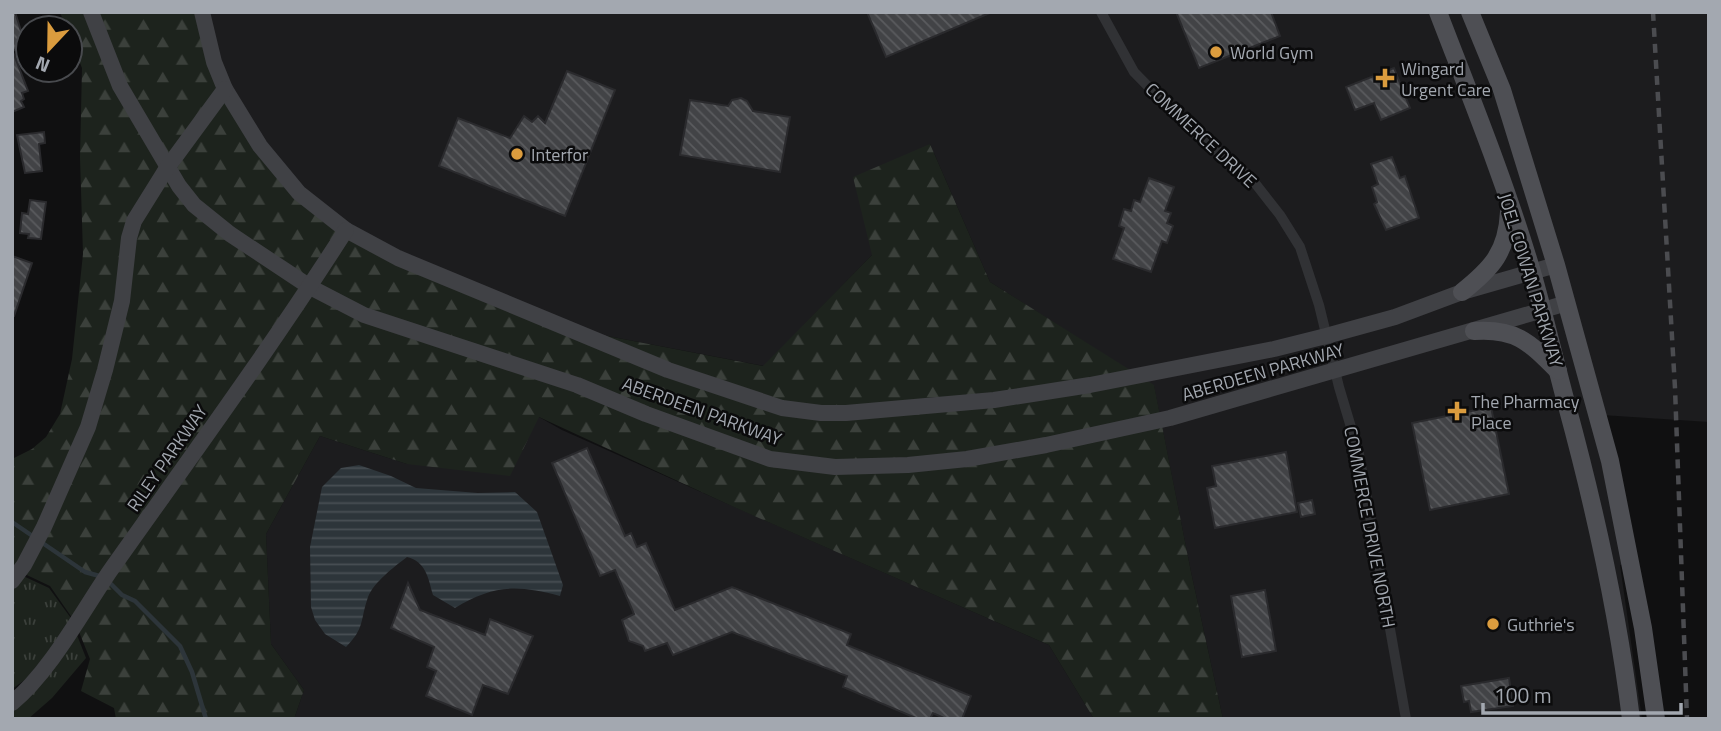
<svg xmlns="http://www.w3.org/2000/svg" width="1721" height="731" font-family="'Titillium Web',sans-serif">
	<defs>
		<pattern id="grass-tufts" width="24" height="20" patternUnits="userSpaceOnUse" patternTransform="scale(1.75)"><rect width="24" height="20" fill="#1d231d"/><path d="M3 7l-1-3M5 7V3M7 7l1-3M15 17l-1-3M17 17v-4M19 17l1-3" fill="none" stroke="#3b403b"/></pattern>
		<pattern id="forest-firs" width="22" height="20" patternUnits="userSpaceOnUse" patternTransform="scale(1.75)"><rect width="22" height="20" fill="#1d231d"/><path d="M5 1l3.5 6h-7zM16 11l3.5 6h-7z" fill="#3b403b"/></pattern>
		<pattern id="water-rules" width="6" height="5" patternUnits="userSpaceOnUse" patternTransform="scale(1.75)"><rect width="6" height="5" fill="#2d353a"/><path d="M0 2.5h6" fill="none" stroke="#484f54"/></pattern>
		<pattern id="building-back-hatch" width="6" height="6" patternUnits="userSpaceOnUse" patternTransform="scale(1.75)"><rect width="6" height="6" fill="#424346"/><path d="M-1 5l2 2M0 0l6 6M5-1l2 2" fill="none" stroke="#5a5b5e"/></pattern>
	</defs>
	<rect width="100%" height="100%" fill="#101011"/>
	<g fill="#1c1c1e">
		<polygon points="205,12 1709,12 1709,422 1602,415 1637,562 1620,565 1642,719 1223,719 1191,572 1154,386 990,282 930,144 872,255 764,366 576,330 398,258 299,193 225,89"/>
		<polygon points="539,417 562,430 728,504 1049,645 1094,719 294,719 304,690 271,644 266,534 320,436 407,464"/>
	</g>
	<g fill="url(#grass-tufts)">
		<polygon points="21,575 49,588 73,621 26,679 12,689 12,584"/>
		<polygon points="75,630 86,658 52,698 28,719 12,719 12,706"/>
	</g>
	<polygon fill="url(#forest-firs)" points="60,12 208,12 225,89 260,146 346,230 576,330 763,366 872,255 853,177 930,144 990,282 1154,385 1191,572 1223,719 1094,719 1049,645 734,507 539,417 510,476 407,464 320,436 266,534 271,644 304,690 294,719 116,719 114,708 81,691 90,659 75,622 50,586 12,568 12,459 32,449 46,437 60,414 72,359 83,254 80,157 82,68 70,37 70,28 66,28"/>
	<path fill="url(#water-rules)" d="M359,465L391,476L416,488L478,493L515,492L537,512L563,585L560,596C518,585 494,584 455,608L433,595C428,577 426,562 407,557C394,567 374,582 368,597C360,620 365,628 346,647L325,634L315,620L311,607L310,547L322,487L341,468Z"/>
	<g fill="none" stroke-linecap="round" stroke-linejoin="round">
		<g stroke="#2d353a" stroke-width="4.5">
			<polyline points="12,522 31,535"/>
			<polyline points="44,544 85,572 103,577"/>
			<polyline points="111,584 122,595 135,601 180,646 192,672 206,719"/>
		</g>
	</g>
	<g fill="url(#building-back-hatch)" stroke="#2a2a2d" stroke-width="2">
		<polygon points="12,12 15,12 26,47 12,51"/>
		<polygon points="867,12 992,12 886,57"/>
		<polygon points="1176,12 1271,12 1280,36 1199,68"/>
		<polygon points="13,52 28,91 22,93 24,99 21,101 24,107 12,112"/>
		<polygon points="1394,68 1410,108 1381,120 1374,103 1355,110 1346,87"/>
		<polygon points="567,71 615,90 565,216 439,166 458,118 510,138 524,116 532,122 538,116 545,123"/>
		<polygon points="741,98 747,101 753,111 790,117 780,172 680,155 690,100 728,106 732,100"/>
		<polygon points="44,132 45,143 39,144 42,171 25,173 17,135"/>
		<polygon points="1392,157 1400,178 1405,176 1419,218 1386,230 1374,204 1377,202 1372,187 1378,184 1371,164"/>
		<polygon points="1149,178 1174,187 1165,211 1171,213 1167,223 1173,226 1167,243 1162,241 1151,272 1113,259 1124,228 1119,226 1124,209 1131,211 1134,200 1140,202"/>
		<polygon points="30,200 46,202 41,239 28,238 29,234 20,233 22,213 28,214"/>
		<polygon points="12,256 32,263 14,316 12,316"/>
		<polygon points="1491,407 1509,494 1430,510 1412,423"/>
		<polygon points="587,448 625,536 631,533 637,547 646,543 675,610 732,587 851,634 847,645 971,696 962,719 946,719 933,713 930,719 918,719 843,687 847,676 732,632 673,655 667,643 645,651 643,646 629,641 622,620 634,614 615,570 600,576 552,463"/>
		<polygon points="1286,452 1297,512 1215,528 1207,488 1216,486 1212,466"/>
		<polygon points="1312,500 1315,514 1301,517 1298,503"/>
		<polygon points="408,583 420,610 485,635 490,619 533,636 508,694 483,685 472,715 426,696 436,671 427,667 434,647 391,628"/>
		<polygon points="1265,590 1276,651 1242,657 1231,596"/>
		<polygon points="1509,678 1513,706 1471,712 1469,701 1464,702 1461,686"/>
	</g>
	<g fill="none" stroke-linecap="round" stroke-linejoin="round">
		<polyline stroke="#313235" stroke-width="10" points="1101,12 1134,72 1188,127 1251,178 1280,215 1300,247 1319,305 1339,387 1359,454 1406,719"/>
		<g stroke="#404145" stroke-width="16">
			<polyline points="91,12 120,86 179,186 194,205 230,234 310,287 364,315 577,385 646,414 770,459 835,467 908,465 967,459 1046,445 1170,418 1567,303"/>
			<polyline points="202,12 214,62 225,89 260,146 299,193 346,230 398,258 668,370 782,408 821,413 846,413 994,400 1090,385 1274,349 1326,336 1395,317 1462,292 1556,265"/>
			<polyline points="12,581 24,565 44,527 88,427 105,370 122,301 129,238 134,221 167,168 225,89"/>
			<path d="M12,703C50,672 82,612 110,571C190,458 272,346 346,230"/>
		</g>
		<g stroke="#4e4f54" stroke-width="18">
			<path d="M1438,12C1471,98 1506,184 1532,272C1545,317 1555,362 1567,406C1595,509 1618,613 1631,719"/>
			<polyline points="1470,12 1502,90 1556,265 1610,461 1643,628 1656,719"/>
			<path d="M1462,292C1492,268 1507,252 1509,212"/>
			<path d="M1474,331C1516,328 1529,342 1558,371"/>
		</g>
		<polyline stroke="#4b4c50" stroke-width="4.5" stroke-dasharray="9 7" stroke-linecap="butt" points="1653,12 1675,388 1687,719"/>
	</g>
	<g fill="#db9c3e" stroke="#0b0b0c" stroke-width="2.5">
		<circle cx="1216" cy="52" r="7"/>
		<path d="M1381.5 67.5h7v7h7v7h-7v7h-7v-7h-7v-7h7z"/>
		<circle cx="517" cy="154" r="7"/>
		<path d="M1453.5 400.5h7v7h7v7h-7v7h-7v-7h-7v-7h7z"/>
		<circle cx="1493" cy="624" r="7"/>
	</g>
	<g text-anchor="middle" dominant-baseline="central" stroke-width="5" stroke-linejoin="round" paint-order="stroke">
		<g font-size="18" fill="#a3a8b0" stroke="#0b0b0c" text-anchor="start">
			<text x="1230" y="52">World Gym</text>
			<text x="1401" y="68">Wingard<tspan x="1401" dy="21">Urgent Care</tspan></text>
			<text x="531" y="154">Interfor</text>
			<text x="1471" y="401">The Pharmacy<tspan x="1471" dy="21">Place</tspan></text>
			<text x="1507" y="624">Guthrie's</text>
		</g>
		<g font-size="18" fill="#a3a8b0" stroke="#0b0b0c">
			<text transform="translate(1201 135) rotate(43)">COMMERCE DRIVE</text>
			<text transform="translate(1531 280) rotate(73)">JOEL COWAN PARKWAY</text>
			<text transform="translate(1263 372) rotate(-16)">ABERDEEN PARKWAY</text>
			<text transform="translate(702 411) rotate(20)">ABERDEEN PARKWAY</text>
			<text transform="translate(167 458) rotate(-55)">RILEY PARKWAY</text>
			<text transform="translate(1370 527) rotate(79)">COMMERCE DRIVE NORTH</text>
		</g>
	</g>
	<rect width="1721" height="731" fill="none" stroke="#a3a8b0" stroke-width="28"/>
	<g transform="translate(49 49) rotate(202)"><circle r="33" fill="#0b0b0c" stroke="#484a4e" stroke-width="2"/>
	<path d="M0-5L12 26L0 18L-12 26Z" fill="#db9c3e"/>
	<text y="-10" font-size="19" font-weight="bold" text-anchor="middle" fill="#a3a8b0">N</text>
	</g>
	<path d="M1483 703v10h198v-10" fill="none" stroke="#a3a8b0" stroke-width="3.5"/>
	<text x="1494" y="703" font-size="21" fill="#a3a8b0" stroke="#0b0b0c" stroke-width="5" paint-order="stroke">100 m</text>
</svg>
